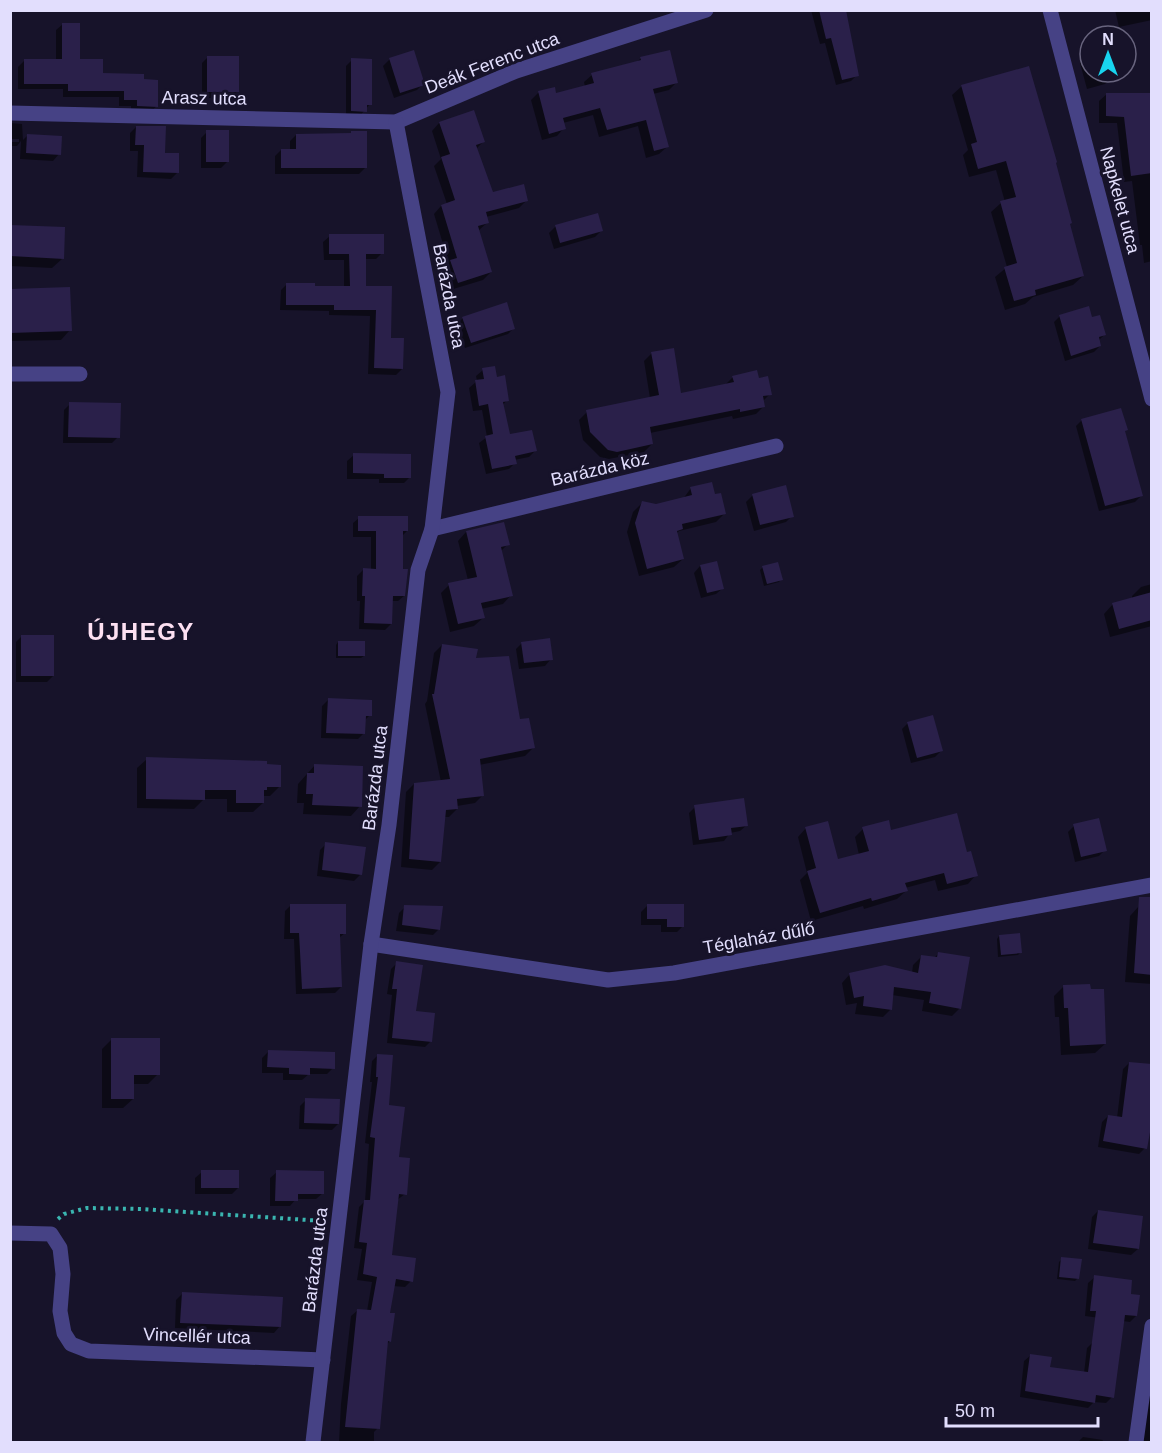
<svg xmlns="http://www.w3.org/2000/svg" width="1162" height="1453" font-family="Arial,sans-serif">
	<rect width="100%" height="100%" fill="#17132a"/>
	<g fill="#0007">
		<polygon points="811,10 844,10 857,75 851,81 836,85 825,43 820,44"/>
		<polygon points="1115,10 1152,10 1152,20 1119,27"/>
		<polygon points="63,24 79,60 101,75 143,81 157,106 150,112 131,112 131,106 119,106 119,97 63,97 63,89 18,89 18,67 24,61 56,61 56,30"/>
		<polygon points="1090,56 1090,72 1109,72 1111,78 1105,84 1087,89 1080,63"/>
		<polygon points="208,57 237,91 231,98 202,98 202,63"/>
		<polygon points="641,58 677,82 669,90 653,94 667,147 659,154 646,158 638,126 599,137 593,115 563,123 564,128 557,136 542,140 531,100 538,93 554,88 555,95 585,87 584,82 592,75 637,62"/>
		<polygon points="390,59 423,84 417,90 394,98 383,66"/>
		<polygon points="352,60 370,104 359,117 346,117 346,66"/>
		<polygon points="10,71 12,103 10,104"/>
		<polygon points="962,86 1068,225 1083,276 1073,285 1033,297 1025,304 1005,310 995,277 1007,267 991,212 1001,203 1005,202 996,170 969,177 963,155 968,150 952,95"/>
		<polygon points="1107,94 1152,140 1152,261 1144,263 1142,245 1140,245 1132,181 1124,182 1117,123 1099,123 1099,101"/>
		<polygon points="473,112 483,142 476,149 492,194 527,200 519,208 486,217 488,222 478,231 491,272 483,280 450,290 443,269 449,264 434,214 441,206 447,204 434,166 441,159 432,131 439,123"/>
		<polygon points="10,123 22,124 23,140 27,136 59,154 53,161 20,159 21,141 17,146 10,146 10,142 19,142 19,139 10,139"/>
		<polygon points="136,127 164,155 177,173 171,179 137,177 138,151 130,151 130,133"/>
		<polygon points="207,132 227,162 221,168 201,168 201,138"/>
		<polygon points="352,132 365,168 359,174 275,174 275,156 281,150 290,150 290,141 296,135 349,135"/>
		<polygon points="597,215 601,231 595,237 554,249 549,233 555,227"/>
		<polygon points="10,226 62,259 52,268 10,266"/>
		<polygon points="330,236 382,253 376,259 365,259 365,288 390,288 390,339 402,369 396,375 368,374 370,316 329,315 329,311 280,310 281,290 287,284 313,287 344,288 344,260 324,260 323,242"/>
		<polygon points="10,290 70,330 61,340 10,341"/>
		<polygon points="1060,316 1091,319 1104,335 1098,341 1100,346 1094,352 1065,361 1054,322"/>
		<polygon points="463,318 514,328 508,334 465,348 457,324"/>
		<polygon points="652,353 680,394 725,385 733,377 758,380 770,394 762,402 764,406 756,414 733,419 732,416 650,433 652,444 644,452 609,459 600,457 583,440 579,420 587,412 650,398 644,361"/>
		<polygon points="483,370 496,378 507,400 502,406 509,436 535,451 529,457 514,460 515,463 509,469 486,474 479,443 487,437 482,410 473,411 469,388 477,381 476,376"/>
		<polygon points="70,404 118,437 112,443 63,443 64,410"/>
		<polygon points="1082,420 1124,432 1142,495 1135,502 1099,511 1076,426"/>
		<polygon points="354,455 410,477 404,483 379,483 379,479 347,479 347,461"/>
		<polygon points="785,487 792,516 786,522 754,531 746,502 752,496"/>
		<polygon points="691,488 714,496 725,513 716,522 679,531 676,534 683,559 674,567 639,576 627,532 633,512 642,503 656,506 683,499"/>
		<polygon points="359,518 407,531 402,536 404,596 398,601 392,601 391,624 385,630 359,629 360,601 357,601 357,576 363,570 371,570 371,537 353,537 353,523"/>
		<polygon points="466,532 508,544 501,551 511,595 503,604 481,609 483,618 474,626 450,632 441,593 449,585 468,580 458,541"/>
		<polygon points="700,566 723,588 716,594 701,598 694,573"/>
		<polygon points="763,567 781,579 779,582 764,586 760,570"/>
		<polygon points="1152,584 1152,626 1110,637 1104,614 1113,604 1132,599 1132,596 1141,587"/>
		<polygon points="22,636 53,676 47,682 16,682 16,642"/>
		<polygon points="338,642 364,656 361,658 336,658 336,645"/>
		<polygon points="522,643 551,659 545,666 519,669 516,649"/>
		<polygon points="442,645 474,660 519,721 533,748 525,756 479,765 483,795 475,803 457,806 457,809 449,817 444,817 440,862 432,870 401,867 406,792 414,784 441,782 425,704 427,701 434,653"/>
		<polygon points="328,700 370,715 364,721 364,733 358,739 321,738 322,706"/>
		<polygon points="908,723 941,751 935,757 911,763 902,729"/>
		<polygon points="147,759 280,786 270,796 263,796 263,803 253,812 227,812 227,799 204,799 194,809 137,808 137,768"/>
		<polygon points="315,765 360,806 351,816 303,814 304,803 297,803 298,784"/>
		<polygon points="695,807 747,825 740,831 730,833 724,841 693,845 689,813"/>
		<polygon points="1074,826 1105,850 1099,856 1075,862 1068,832"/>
		<polygon points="806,828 837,861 859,855 855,837 863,829 890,832 966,854 976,875 968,884 938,891 935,880 905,888 906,891 897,899 864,909 863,906 811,921 800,880 807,873 798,837"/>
		<polygon points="326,844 360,875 354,881 317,876 320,850"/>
		<polygon points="291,905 345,933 339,938 341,987 335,993 296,994 294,939 284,939 285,911"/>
		<polygon points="647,906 683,926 677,932 661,932 661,925 641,925 641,912"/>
		<polygon points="1139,906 1152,907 1152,984 1125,982 1130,916"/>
		<polygon points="405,907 439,929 433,935 396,931 399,913"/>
		<polygon points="999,936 1020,953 1018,955 998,957 997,939"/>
		<polygon points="938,954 960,1008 952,1016 922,1011 924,1000 892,995 891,1009 883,1017 855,1014 857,1003 846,1005 842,983 850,974 912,973 913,965 922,956 934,958"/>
		<polygon points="397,963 415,1012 431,1041 425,1047 387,1043 392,995 387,994 391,969"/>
		<polygon points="1064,986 1105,1044 1095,1053 1061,1055 1059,1017 1055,1017 1054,996"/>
		<polygon points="111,1040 158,1074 148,1084 133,1084 133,1099 123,1108 102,1108 102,1049"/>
		<polygon points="268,1052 333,1068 327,1074 309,1074 302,1080 283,1080 283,1073 262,1073 262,1058"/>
		<polygon points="378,1055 405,1194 397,1200 390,1256 411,1281 405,1287 393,1286 389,1314 390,1341 386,1345 378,1428 374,1432 374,1442 339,1442 341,1404 351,1316 358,1310 367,1311 372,1282 357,1280 362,1249 354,1248 359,1207 365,1201 369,1144 365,1143 372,1082 370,1082 372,1061"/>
		<polygon points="1129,1063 1145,1148 1139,1154 1098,1147 1102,1122 1108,1116 1117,1118 1123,1069"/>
		<polygon points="306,1100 338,1124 332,1130 299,1129 300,1106"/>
		<polygon points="202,1172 238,1188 232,1194 195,1194 195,1178"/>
		<polygon points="277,1172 323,1193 316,1199 296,1199 290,1206 270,1206 270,1178"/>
		<polygon points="1098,1211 1138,1249 1131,1255 1088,1249 1092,1217"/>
		<polygon points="1062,1259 1078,1278 1075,1281 1057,1279 1059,1262"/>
		<polygon points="1095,1277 1129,1295 1136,1316 1130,1322 1085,1316 1088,1283"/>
		<polygon points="182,1294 280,1326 274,1333 175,1328 176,1300"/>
		<polygon points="1093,1342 1112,1397 1106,1403 1094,1402 1088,1408 1020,1397 1024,1361 1031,1355 1049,1368 1084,1373 1087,1348"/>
		<polygon points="1152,1359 1152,1433 1150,1442 1139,1442"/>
		<polygon points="1083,1437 1103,1440 1102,1442 1078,1442"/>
	</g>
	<g fill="#2a204a">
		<polygon points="819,10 846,10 859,76 842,80 831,38 826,39"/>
		<polygon points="62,23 80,23 80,59 103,59 103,73 144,74 144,79 158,80 158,107 137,106 137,100 124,100 124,91 68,91 68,84 24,84 24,59 62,59"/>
		<polygon points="414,50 425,85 400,93 389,58"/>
		<polygon points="670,50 678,83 653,89 669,147 654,151 646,120 607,130 600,108 563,118 566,129 549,134 538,91 555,87 556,93 594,83 591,73 641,60 640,57"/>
		<rect x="207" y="56" width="32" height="36"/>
		<polygon points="351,58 372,59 372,105 367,105 367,112 351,111"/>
		<polygon points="1029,66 1057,162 1056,163 1072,223 1070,224 1084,276 1035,290 1036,295 1014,301 1004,267 1017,263 1000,201 1016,197 1006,161 978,169 971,144 977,142 961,85"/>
		<polygon points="1106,93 1152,93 1152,173 1131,176 1124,117 1106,116"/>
		<polygon points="474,110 485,142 476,145 493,192 524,184 528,201 486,212 489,223 478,226 492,272 458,283 450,260 457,258 441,205 455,200 441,157 450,154 439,122"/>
		<polygon points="136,126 166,126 165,153 179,153 179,173 143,172 144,145 135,145"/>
		<rect x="206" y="130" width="23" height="32"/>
		<polygon points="351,131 367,131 367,168 281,168 281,149 296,149 296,134 351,133"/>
		<polygon points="27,134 62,136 61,155 26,153"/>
		<polygon points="598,213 603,231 560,243 555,225"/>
		<polygon points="10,225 65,227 64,259 10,256"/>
		<polygon points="329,234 384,234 384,254 366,254 366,286 392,286 391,338 404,338 403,369 374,368 376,310 334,310 334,305 286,305 286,283 315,283 315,286 350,286 349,254 329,254"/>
		<polygon points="70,287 72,331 10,333 10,289"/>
		<polygon points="507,302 515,329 471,343 462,317"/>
		<polygon points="1089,306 1092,317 1100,315 1106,335 1099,337 1101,346 1071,356 1059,315"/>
		<polygon points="674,348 681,393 734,382 732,376 757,370 759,378 768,376 772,395 763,396 765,407 740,412 740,409 650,427 653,444 617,452 608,450 590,432 586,410 659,395 651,352"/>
		<polygon points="495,366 497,377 505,375 509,401 503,402 510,434 532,430 537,451 515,456 517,464 492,469 485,436 493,434 488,404 479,406 475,380 484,379 482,368"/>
		<polygon points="69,402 121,403 120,438 68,437"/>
		<polygon points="1121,408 1128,430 1125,431 1143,496 1105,506 1081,419"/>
		<polygon points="353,453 411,454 411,478 384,478 384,474 353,473"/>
		<polygon points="712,482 715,494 721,493 726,514 682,524 683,529 677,531 684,559 647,569 635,523 642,501 656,504 692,495 690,487"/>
		<polygon points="786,485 794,517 760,525 752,494"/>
		<polygon points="358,516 408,516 408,531 403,531 403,569 408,569 405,596 393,596 392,624 364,623 365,596 362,596 363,568 376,569 376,531 358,531"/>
		<polygon points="504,522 510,545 501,547 513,596 481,603 485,618 458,624 448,583 477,577 466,531"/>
		<polygon points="717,561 724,589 707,593 700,565"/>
		<polygon points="778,562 783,580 767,584 762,566"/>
		<polygon points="1152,592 1152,620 1119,629 1112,603"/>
		<rect x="21" y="635" width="33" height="41"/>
		<polygon points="550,638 553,660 524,663 521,642"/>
		<rect x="338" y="641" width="27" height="15"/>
		<polygon points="442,644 478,649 476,658 509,656 520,719 529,718 535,748 480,759 484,796 457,799 458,809 446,810 441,862 409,859 414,783 450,779 432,694 434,694"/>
		<polygon points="328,698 372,700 372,716 366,716 365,734 326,733"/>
		<polygon points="933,715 943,751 917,758 907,722"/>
		<polygon points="146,757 267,761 267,764 281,765 281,787 267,787 267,790 264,790 264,803 236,803 236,790 205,790 205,800 146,799"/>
		<polygon points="314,764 363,766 362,807 312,805 313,794 306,794 307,773 314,773"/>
		<polygon points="744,798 748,826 731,828 732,835 699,840 694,805"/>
		<polygon points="957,813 967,852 971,851 978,876 947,884 944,873 905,883 908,891 872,901 871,898 820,913 807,871 816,868 805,827 828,821 838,859 869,851 862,827 889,820 891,830"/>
		<polygon points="1099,818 1107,851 1081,857 1073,824"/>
		<polygon points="325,842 366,847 362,875 322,870"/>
		<polygon points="1139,897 1152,897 1152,975 1134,973"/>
		<polygon points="290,904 346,904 346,934 340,934 342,987 302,989 299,933 290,933"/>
		<polygon points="647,904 684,904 684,927 667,927 667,919 647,919"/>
		<polygon points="404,905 443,906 440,930 402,925"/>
		<polygon points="1020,933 1022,953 1001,955 999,935"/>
		<polygon points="938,952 970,957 961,1009 929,1003 931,992 894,987 892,1010 863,1006 864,996 854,998 849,973 885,965 918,973 921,955 937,957"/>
		<polygon points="396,961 423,965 416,1011 435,1013 432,1042 392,1038 397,989 392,989"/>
		<polygon points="1090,984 1091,989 1104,989 1106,1044 1070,1046 1068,1008 1064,1008 1063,985"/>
		<polygon points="111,1038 160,1038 160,1075 134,1075 134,1099 111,1099"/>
		<polygon points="268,1050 335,1052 335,1069 310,1068 310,1075 289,1074 289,1068 267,1067"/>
		<polygon points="377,1054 393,1055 389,1105 405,1107 399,1157 410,1158 407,1195 399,1194 392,1255 416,1258 413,1282 396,1279 390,1313 395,1313 391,1342 388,1341 380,1429 345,1427 357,1309 371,1310 377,1277 363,1274 367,1243 359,1242 364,1200 370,1200 375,1138 370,1137 378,1077 376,1077"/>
		<polygon points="1129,1062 1152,1064 1152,1121 1147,1149 1103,1141 1108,1115 1122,1117"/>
		<polygon points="305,1098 340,1099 339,1124 304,1123"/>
		<rect x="201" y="1170" width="38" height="18"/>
		<polygon points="276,1170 324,1171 324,1194 298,1194 298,1201 275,1201"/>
		<polygon points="1098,1210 1143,1216 1139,1249 1093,1243"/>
		<polygon points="1061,1257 1082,1259 1079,1279 1059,1277"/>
		<polygon points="1094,1275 1132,1280 1131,1294 1140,1295 1137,1316 1125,1315 1114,1398 1096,1395 1095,1403 1025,1391 1030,1354 1052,1357 1050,1367 1088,1372 1096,1311 1090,1311"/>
		<polygon points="182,1292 283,1297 281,1327 180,1323"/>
	</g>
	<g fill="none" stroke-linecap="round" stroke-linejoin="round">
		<polyline stroke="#3ab5b0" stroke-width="4" stroke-dasharray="3 4.5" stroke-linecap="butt" points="58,1219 64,1214 87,1208 142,1209 323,1221"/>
		<g stroke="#464285" stroke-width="15">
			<polyline points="1050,10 1152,399"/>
			<polyline points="10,113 396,122 516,71 706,10"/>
			<polyline points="10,374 80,374"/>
			<polyline points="432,529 776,446"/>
			<polyline points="371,944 608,980 674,973 1152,885"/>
			<polyline points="10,1233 51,1234 60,1248 63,1274 60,1311 64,1333 71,1344 89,1351 323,1360"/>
			<polyline points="313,1442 371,944 389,825 418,570 432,529 448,392 396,122"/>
			<polyline points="1136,1442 1152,1326"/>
		</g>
	</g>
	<g text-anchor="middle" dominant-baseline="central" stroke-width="6" stroke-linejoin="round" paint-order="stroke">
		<g font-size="18" fill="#e2defd" stroke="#17132a">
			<text transform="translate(492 63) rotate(-21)">Deák Ferenc utca</text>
			<text transform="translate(204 98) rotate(1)">Arasz utca</text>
			<text transform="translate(1120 200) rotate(75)">Napkelet utca</text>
			<text transform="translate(449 296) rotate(79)">Barázda utca</text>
			<text transform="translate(600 469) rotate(-13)">Barázda köz</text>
			<text transform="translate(375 778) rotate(-83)">Barázda utca</text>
			<text transform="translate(759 938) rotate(-10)">Téglaház dűlő</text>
			<text transform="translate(315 1260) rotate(-83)">Barázda utca</text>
			<text transform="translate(197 1336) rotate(2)">Vincellér utca</text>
		</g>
		<g font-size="24" font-weight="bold" letter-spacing="1.5" fill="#fde0f2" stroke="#17132a">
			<text x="141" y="631">ÚJHEGY</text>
		</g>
	</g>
	<rect width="1162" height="1453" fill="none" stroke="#e2defd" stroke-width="24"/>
	<g transform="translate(1108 54)"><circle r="28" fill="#17132a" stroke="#68647e" stroke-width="1.5"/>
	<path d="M0-4.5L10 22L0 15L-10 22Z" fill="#18d4ef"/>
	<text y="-9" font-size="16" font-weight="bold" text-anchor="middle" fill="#e2defd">N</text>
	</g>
	<path d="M946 1417v9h152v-9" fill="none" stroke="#e2defd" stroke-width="3"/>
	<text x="955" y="1417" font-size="18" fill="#e2defd" stroke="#17132a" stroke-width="4.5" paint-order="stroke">50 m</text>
</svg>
